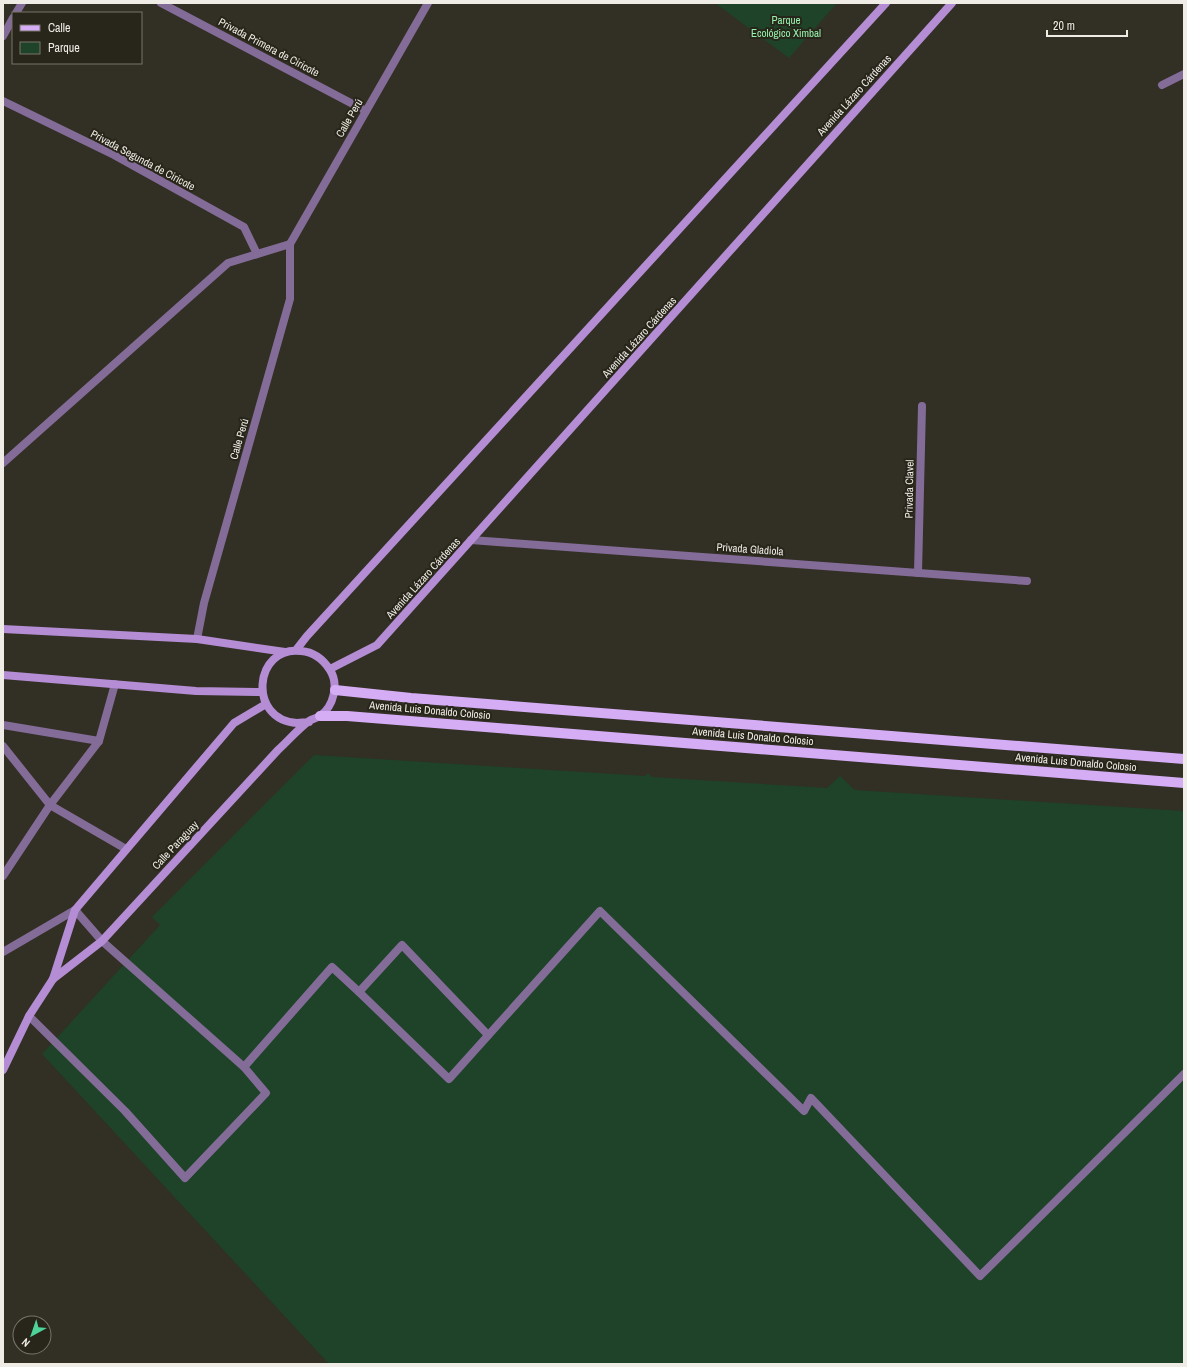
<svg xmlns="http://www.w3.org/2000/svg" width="1187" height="1367" font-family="'Archivo Narrow',sans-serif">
	<rect width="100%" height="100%" fill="#322f24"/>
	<g fill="#1e4328">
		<polygon points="715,3 837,3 789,58"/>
		<polygon points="314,755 645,776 648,773 652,777 827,788 840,776 855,790 1184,811 1184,1364 329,1364 42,1054 160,925 152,917"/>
	</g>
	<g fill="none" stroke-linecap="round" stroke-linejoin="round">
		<g stroke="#846c98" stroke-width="8">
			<polyline points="3,725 99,741"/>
			<polyline points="3,746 50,805 126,849"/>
			<polyline points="3,876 50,805 99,741 115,684"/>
			<polyline points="359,992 402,945 488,1035"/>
			<polyline points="29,1016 125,1111 185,1178 266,1093 244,1067 102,941"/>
			<polyline points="244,1067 332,967 359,992 449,1079 600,911 804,1111 811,1098 980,1276 1184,1074"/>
		</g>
		<g stroke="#846c98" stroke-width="8">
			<polyline points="161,3 366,111"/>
			<polyline points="16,13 22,3"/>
			<polyline points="3,36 13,18"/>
			<polyline points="1162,85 1184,74"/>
			<polyline points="3,101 114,155 244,227 257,254"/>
			<polyline points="3,463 228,263 290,244 428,3"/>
			<polyline points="471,540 1027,581"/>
			<polyline points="918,573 922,406"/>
			<polyline points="197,639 204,603 290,299 290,244"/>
			<polyline points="3,952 75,910 102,941"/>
		</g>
		<g stroke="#b48dd4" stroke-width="8">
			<polyline points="3,629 197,639 285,652"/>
			<polyline points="296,650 307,636 886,3"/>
			<polyline points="330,669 377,645 952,3"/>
			<polyline points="3,675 196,691 262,692"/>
			<path d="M53,979L102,941L278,750C288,741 298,729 309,721C312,719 317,718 320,716C334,706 339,684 330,670C323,659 314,652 301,651C254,645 247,720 297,723C301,723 305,722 309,722"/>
			<polyline points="3,1070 29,1016 53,979 75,910 234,723 266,704"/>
		</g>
		<g stroke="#d5adf5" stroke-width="10">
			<polyline points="335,690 411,698 1184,759"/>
			<polyline points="320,716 347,716 1184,783"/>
		</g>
	</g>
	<g text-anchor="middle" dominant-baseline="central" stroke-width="4" stroke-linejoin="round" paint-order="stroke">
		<g font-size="11" fill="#96f2ad" stroke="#28251a">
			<text x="786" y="20">Parque<tspan x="786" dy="13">Ecológico Ximbal</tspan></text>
		</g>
		<g font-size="11" fill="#eeece5" stroke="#28251a">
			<text transform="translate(269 47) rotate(28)">Privada Primera de Ciricote</text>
			<text transform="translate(854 95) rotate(-48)">Avenida Lázaro Cárdenas</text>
			<text transform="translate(349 118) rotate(-60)">Calle Perú</text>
			<text transform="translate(143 160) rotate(28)">Privada Segunda de Ciricote</text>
			<text transform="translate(639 337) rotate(-48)">Avenida Lázaro Cárdenas</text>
			<text transform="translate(239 439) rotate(-74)">Calle Perú</text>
			<text transform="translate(909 489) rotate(-89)">Privada Clavel</text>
			<text transform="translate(750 549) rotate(4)">Privada Gladiola</text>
			<text transform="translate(423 578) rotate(-48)">Avenida Lázaro Cárdenas</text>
			<text transform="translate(430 710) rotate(5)">Avenida Luis Donaldo Colosio</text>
			<text transform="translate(753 736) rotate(5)">Avenida Luis Donaldo Colosio</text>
			<text transform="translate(1076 762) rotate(5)">Avenida Luis Donaldo Colosio</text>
			<text transform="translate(175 845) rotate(-47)">Calle Paraguay</text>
		</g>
	</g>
	<rect width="1187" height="1367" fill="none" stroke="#eeece5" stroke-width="8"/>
	<rect x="12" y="12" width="130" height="52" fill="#28251a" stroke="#77756b"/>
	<rect x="20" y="25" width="20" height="6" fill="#d5adf5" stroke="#77756b"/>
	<text x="48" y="32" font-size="12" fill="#eeece5">Calle</text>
	<rect x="20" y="42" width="20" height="12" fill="#1e4328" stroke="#77756b"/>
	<text x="48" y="52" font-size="12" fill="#eeece5">Parque</text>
	<g transform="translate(32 1335) rotate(220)"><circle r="19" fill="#28251a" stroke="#77756b"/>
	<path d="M0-3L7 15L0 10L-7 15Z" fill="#4ed399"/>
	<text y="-6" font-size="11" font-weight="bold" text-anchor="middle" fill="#eeece5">N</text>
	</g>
	<path d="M1047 30v6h80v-6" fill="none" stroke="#eeece5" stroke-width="2"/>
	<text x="1053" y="30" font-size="12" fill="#eeece5" stroke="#28251a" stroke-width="3" paint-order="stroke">20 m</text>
</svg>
